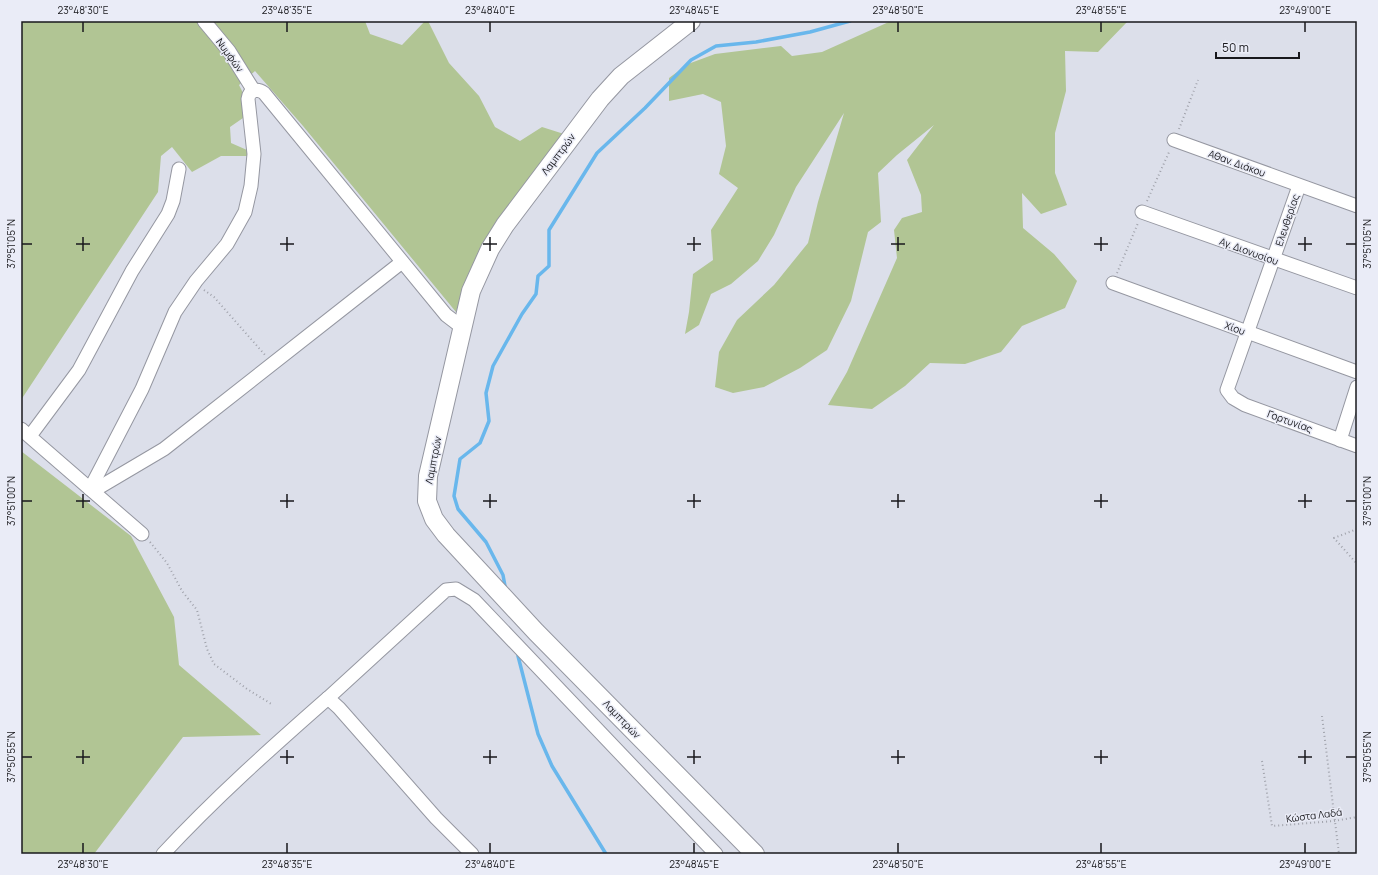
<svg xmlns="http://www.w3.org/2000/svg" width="1378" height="875" font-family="Manrope,sans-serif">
	<rect width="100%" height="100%" fill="#dcdfea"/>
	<g fill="#b1c594">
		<polygon points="21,21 365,21 370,34 402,45 425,21 428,21 449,63 479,96 495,127 520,141 542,127 564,134 484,243 465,284 456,312 303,126 255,71 239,85 243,93 243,118 230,127 231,143 247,150 248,156 221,156 192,172 172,147 161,156 158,192 21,400"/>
		<polygon points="891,21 1128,21 1098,52 1065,51 1066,91 1055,133 1055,173 1067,205 1041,214 1022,193 1023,228 1054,254 1077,281 1065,308 1022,326 1001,352 965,364 930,363 905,386 872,409 828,405 847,372 897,258 894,230 902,218 922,212 921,195 907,160 934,125 897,155 878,173 881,222 868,232 851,301 827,350 800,368 764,387 733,393 715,387 719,352 737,320 774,285 808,243 818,202 844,113 796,187 774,235 758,261 731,284 711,294 699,325 685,334 689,312 693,274 713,260 711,230 738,188 719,174 726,146 721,102 703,94 669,101 669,78 688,64 715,54 781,46 792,56 822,52"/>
		<polygon points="21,451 131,536 174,617 179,665 261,735 183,737 94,854 21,854"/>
	</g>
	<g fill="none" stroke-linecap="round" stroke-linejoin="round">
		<g stroke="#69b7ec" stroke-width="3.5">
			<polyline points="505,586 503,575 486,542 458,509 454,496 460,459 480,443 489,421 486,393 493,366 522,314 536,294 538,276 549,266 549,230 597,153 645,108 691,60 716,46 756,42 810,32 850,21"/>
			<polyline points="518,656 538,734 552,766 606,854"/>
		</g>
		<defs>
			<g id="street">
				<polyline points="204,21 229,51 254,91"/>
				<polyline points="1174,140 1357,206"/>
				<polyline points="1299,186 1227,390 1233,398 1245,405 1357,446"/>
				<polyline points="1142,212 1357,288"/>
				<polyline points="1113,283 1357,372"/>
				<polyline points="21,429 142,534"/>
				<polyline points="30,436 79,370 132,271 168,214 173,201 179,169"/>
				<polyline points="1340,440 1357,387"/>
				<path d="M90,489L142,389L175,312L196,281L227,244L245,212L251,186L254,154L248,99C249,90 257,88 264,93L446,315L463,328"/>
				<polyline points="93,491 164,449 402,262"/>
				<path d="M163,854C215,798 271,748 328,698"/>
				<polyline points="472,854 436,818 339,708 328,698 446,590 456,589 474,600 716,854"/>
			</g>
			<polyline id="secondary" points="691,21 621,76 600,99 505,225 490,249 471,291 428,476 427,501 434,519 446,535 536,632 755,854"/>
		</defs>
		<use href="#street" stroke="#9597a1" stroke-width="15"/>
		<use href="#secondary" stroke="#9597a1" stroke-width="20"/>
		<g stroke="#a0a2ab" stroke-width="2" stroke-dasharray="1 3" stroke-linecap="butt">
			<polyline points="1179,129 1198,80"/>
			<polyline points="1147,201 1170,150"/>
			<polyline points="1117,273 1138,223"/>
			<polyline points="204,290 214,297 265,355"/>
			<polyline points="1357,529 1334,538 1357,564"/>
			<polyline points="150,542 167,563 182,591 197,610 207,649 214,664 247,689 273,705"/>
			<polyline points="1322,716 1339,854"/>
			<polyline points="1262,761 1272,826 1334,821 1357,817"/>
		</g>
		<use href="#street" stroke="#fff" stroke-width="13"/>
		<use href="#secondary" stroke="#fff" stroke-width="18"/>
	</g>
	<path fill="none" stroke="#18181c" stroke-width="1.5" d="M83,22V32M287,22V32M490,22V32M694,22V32M898,22V32M1101,22V32M1305,22V32M83,237V251M287,237V251M490,237V251M694,237V251M898,237V251M1101,237V251M1305,237V251M22,244H32M76,244H90M280,244H294M483,244H497M687,244H701M891,244H905M1094,244H1108M1298,244H1312M1346,244H1356M83,494V508M287,494V508M490,494V508M694,494V508M898,494V508M1101,494V508M1305,494V508M22,501H32M76,501H90M280,501H294M483,501H497M687,501H701M891,501H905M1094,501H1108M1298,501H1312M1346,501H1356M83,750V764M287,750V764M490,750V764M694,750V764M898,750V764M1101,750V764M1305,750V764M22,757H32M76,757H90M280,757H294M483,757H497M687,757H701M891,757H905M1094,757H1108M1298,757H1312M1346,757H1356M83,843V853M287,843V853M490,843V853M694,843V853M898,843V853M1101,843V853M1305,843V853"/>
	<g text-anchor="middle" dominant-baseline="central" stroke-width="3" stroke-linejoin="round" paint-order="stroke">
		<g font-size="10" fill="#18181c" stroke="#eaecf7">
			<text transform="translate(230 55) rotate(54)">Νυμφών</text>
			<text transform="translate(558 154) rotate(-53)">Λαμπτρών</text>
			<text transform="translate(1237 163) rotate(20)">Αθαν. Διάκου</text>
			<text transform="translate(1287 220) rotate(-71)">Ελευθερίας</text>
			<text transform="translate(1249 251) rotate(20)">Αγ. Διονυσίου</text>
			<text transform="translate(1235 328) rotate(20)">Χίου</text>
			<text transform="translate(1290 421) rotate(20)">Γορτυνίας</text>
			<text transform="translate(433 460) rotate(-79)">Λαμπτρών</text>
			<text transform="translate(622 719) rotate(46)">Λαμπτρών</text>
			<text transform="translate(1314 815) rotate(-7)">Κώστα Λαδά</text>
		</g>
	</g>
	<rect width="1378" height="875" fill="none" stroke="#eaecf7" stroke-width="44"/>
	<path d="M1216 52v6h83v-6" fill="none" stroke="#18181c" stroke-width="2"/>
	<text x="1222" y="52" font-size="12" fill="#18181c" stroke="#eaecf7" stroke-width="3" paint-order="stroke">50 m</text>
	<rect x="22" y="22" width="1334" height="831" fill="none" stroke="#18181c" stroke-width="1.5"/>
	<g font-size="10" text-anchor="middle" fill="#18181c">
		<text x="83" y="14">23°48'30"E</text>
		<text x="287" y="14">23°48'35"E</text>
		<text x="490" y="14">23°48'40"E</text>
		<text x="694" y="14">23°48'45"E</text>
		<text x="898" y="14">23°48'50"E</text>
		<text x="1101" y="14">23°48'55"E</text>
		<text x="1305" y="14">23°49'00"E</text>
		<text transform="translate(11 244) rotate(-90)" y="4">37°51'05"N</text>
		<text transform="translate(1367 244) rotate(-90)" y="4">37°51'05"N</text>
		<text transform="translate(11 501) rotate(-90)" y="4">37°51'00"N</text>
		<text transform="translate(1367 501) rotate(-90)" y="4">37°51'00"N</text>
		<text transform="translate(11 757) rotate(-90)" y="4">37°50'55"N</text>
		<text transform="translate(1367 757) rotate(-90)" y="4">37°50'55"N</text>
		<text x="83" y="868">23°48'30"E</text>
		<text x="287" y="868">23°48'35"E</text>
		<text x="490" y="868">23°48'40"E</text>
		<text x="694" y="868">23°48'45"E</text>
		<text x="898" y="868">23°48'50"E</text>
		<text x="1101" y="868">23°48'55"E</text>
		<text x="1305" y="868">23°49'00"E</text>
	</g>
</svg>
